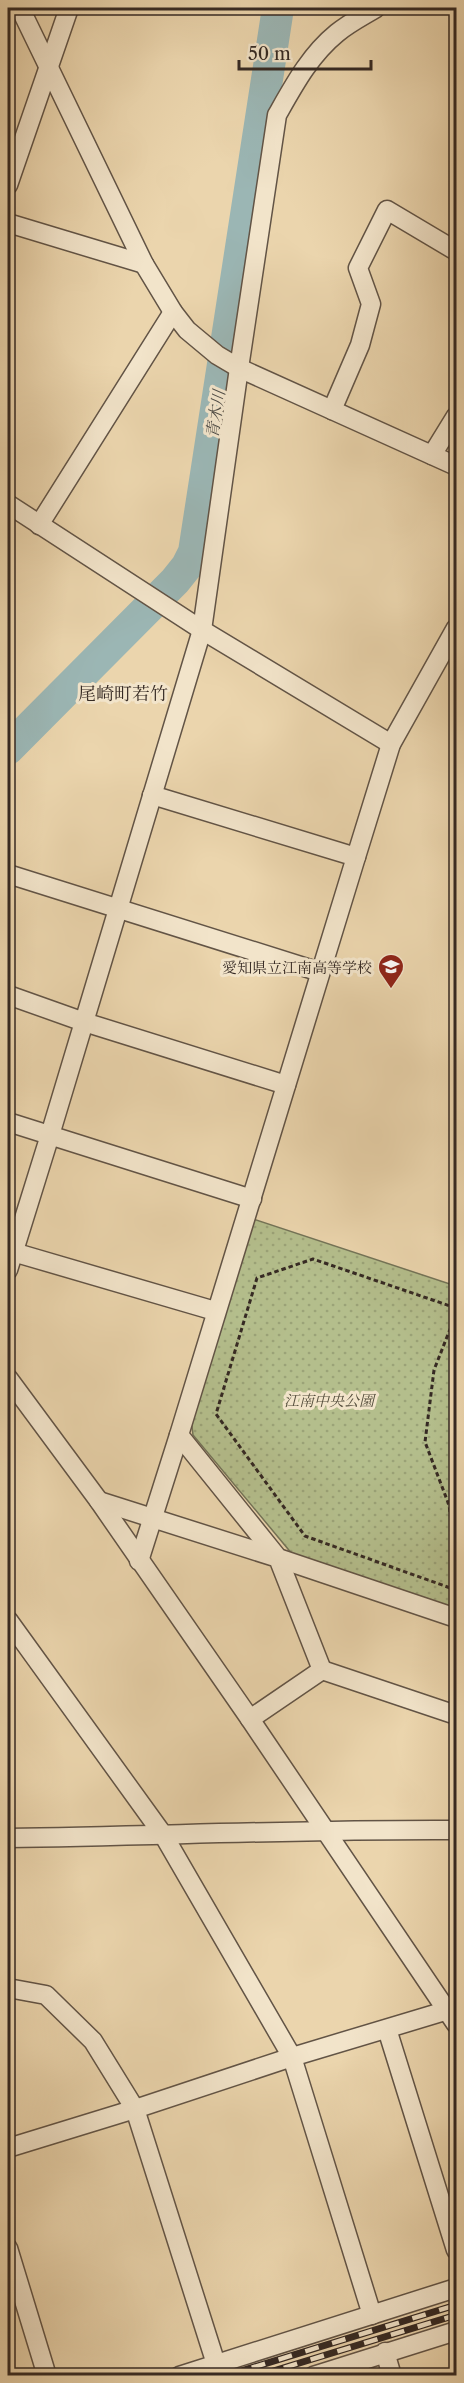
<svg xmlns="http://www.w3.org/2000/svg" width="464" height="2383" font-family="'Libre Caslon Text','Noto Serif JP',serif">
	<defs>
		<pattern id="park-dots" width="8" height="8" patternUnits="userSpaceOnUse" patternTransform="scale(1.5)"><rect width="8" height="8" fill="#b4be8c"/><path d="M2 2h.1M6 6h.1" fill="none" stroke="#9ba378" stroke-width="1.8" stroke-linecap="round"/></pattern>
	</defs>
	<rect width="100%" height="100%" fill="#ebd5ad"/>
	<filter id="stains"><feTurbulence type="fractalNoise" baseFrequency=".00333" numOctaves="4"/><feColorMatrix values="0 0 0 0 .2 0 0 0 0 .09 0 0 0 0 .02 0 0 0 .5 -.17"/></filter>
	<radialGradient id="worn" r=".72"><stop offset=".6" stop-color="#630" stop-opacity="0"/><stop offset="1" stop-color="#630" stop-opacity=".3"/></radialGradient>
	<polygon fill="url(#park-dots)" stroke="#747458" stroke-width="1.5" points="253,1219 456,1286 456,1610 293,1555 193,1435 191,1418"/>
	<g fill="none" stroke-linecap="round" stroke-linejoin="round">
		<polyline stroke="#9bb6b4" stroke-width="32" points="8,749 175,581 187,566 194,552 278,8"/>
		<defs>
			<g id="minor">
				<polyline points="20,8 144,264 173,312 187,330 217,355 239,368 456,466"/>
				<polyline points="8,185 69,8"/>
				<polyline points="8,223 144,264"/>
				<polyline points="332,410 360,345 371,304 358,268 387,210 456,251"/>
				<polyline points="432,455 456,416"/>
				<polyline points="8,504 202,630 391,744"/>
				<polyline points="39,525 173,312"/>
				<polyline points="152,795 356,857 179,1435 278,1558 456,1618"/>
				<polyline points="356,857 391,744 456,628"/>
				<polyline points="8,874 320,972"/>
				<polyline points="8,995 84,1022 286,1085"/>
				<polyline points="8,1122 252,1199"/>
				<polyline points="13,1252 215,1311"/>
				<path d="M8,1270L50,1135L202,630L239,368L277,115C294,85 310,55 337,33C349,23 363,16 376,8"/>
				<polyline points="8,1378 99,1501 250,1719 456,2024"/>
				<polyline points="99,1501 278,1558 322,1670 250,1719"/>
				<polyline points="139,1561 179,1435"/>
				<polyline points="8,1620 164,1836 292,2057 372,2315"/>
				<polyline points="322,1670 456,1715"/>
				<path d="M8,1838C157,1836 307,1829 456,1830"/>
				<polyline points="8,1988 46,1995 93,2041 135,2109 216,2364"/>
				<polyline points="387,2029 456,2250"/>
				<polyline points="8,2148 135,2109 292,2057 455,2008"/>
				<polyline points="8,2248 47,2376"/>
				<polyline points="385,2352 392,2376"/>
				<polyline points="179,2376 456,2288"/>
				<polyline points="313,2376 456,2331"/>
			</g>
		</defs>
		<use href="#minor" stroke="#625446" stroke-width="21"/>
		<g stroke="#352923" stroke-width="3" stroke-dasharray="4.5 3" stroke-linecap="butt">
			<polyline points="456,1308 313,1259 257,1278 216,1414 305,1536 456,1590"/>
			<polyline points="456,1314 434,1370 425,1442 449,1505 456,1558"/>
		</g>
		<use href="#minor" stroke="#f2e4ca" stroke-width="18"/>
		<defs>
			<g id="rail">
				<polyline points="225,2376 456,2305"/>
				<polyline points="257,2376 456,2315"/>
			</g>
		</defs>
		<use href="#rail" stroke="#352923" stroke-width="7"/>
		<use href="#rail" stroke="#f2e4ca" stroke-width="4.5" stroke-dasharray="14" stroke-linecap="butt"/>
	</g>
	<defs>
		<symbol id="school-pin" viewBox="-11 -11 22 30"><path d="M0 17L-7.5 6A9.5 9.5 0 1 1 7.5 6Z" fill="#8f2418" stroke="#f2e4ca"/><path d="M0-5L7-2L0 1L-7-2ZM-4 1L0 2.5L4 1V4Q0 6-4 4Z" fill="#fff"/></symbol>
	</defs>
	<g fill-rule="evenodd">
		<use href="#school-pin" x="376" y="952" width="30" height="40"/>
	</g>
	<g text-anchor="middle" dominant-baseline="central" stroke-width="6" stroke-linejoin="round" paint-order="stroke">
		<g font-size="15" fill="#352923" stroke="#f2e4ca" text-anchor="end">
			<text x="372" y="967">愛知県立江南高等学校</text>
		</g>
		<g font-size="15" font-style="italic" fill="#554e3d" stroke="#f2e4ca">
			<text x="329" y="1400">江南中央公園</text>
		</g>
		<g font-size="16" font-style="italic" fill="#4e4c47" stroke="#f2e4ca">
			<text transform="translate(215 414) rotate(-81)">青木川</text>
		</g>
		<g font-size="18" fill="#352923" stroke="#f2e4ca">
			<text x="123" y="694">尾崎町若竹</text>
		</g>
	</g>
	<rect width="464" height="2383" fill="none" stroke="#ebd5ad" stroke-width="30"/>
	<rect x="9" y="9" width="446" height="2365" fill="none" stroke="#352923" stroke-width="3"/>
	<rect x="15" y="15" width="434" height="2353" fill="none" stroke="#352923" stroke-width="1.5"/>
	<path d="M239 60v9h132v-9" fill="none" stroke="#352923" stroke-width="3"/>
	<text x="248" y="60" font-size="18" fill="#352923" stroke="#f2e4ca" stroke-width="4.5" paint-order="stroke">50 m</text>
	<rect width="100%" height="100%" filter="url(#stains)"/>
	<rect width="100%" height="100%" fill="url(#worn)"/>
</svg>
